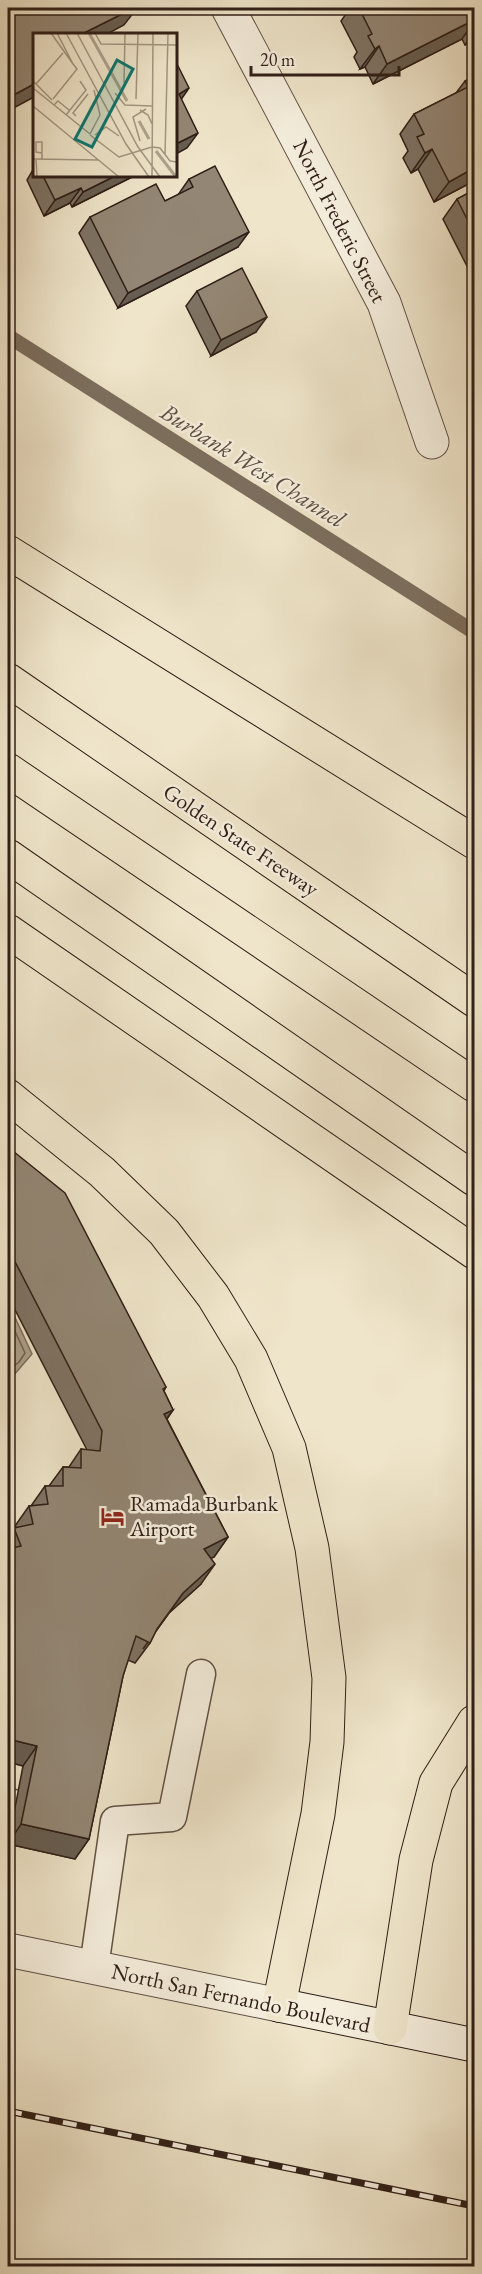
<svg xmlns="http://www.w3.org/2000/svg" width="482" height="2274" font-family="'EB Garamond',serif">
	<rect width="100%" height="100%" fill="#efe5ca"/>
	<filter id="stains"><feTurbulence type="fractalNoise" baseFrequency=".00333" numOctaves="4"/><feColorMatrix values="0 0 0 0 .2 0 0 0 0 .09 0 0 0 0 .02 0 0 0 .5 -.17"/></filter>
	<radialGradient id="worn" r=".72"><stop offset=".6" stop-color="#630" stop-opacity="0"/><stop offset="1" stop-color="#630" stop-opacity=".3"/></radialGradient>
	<polygon fill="#aea28d" stroke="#7c6e5e" stroke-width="1.5" points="8,1309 12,1311 32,1354 13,1376 8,1377"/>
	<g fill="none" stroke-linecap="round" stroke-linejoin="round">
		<polyline stroke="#6f6052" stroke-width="1.5" points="8,1316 25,1353 19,1362 8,1371"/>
		<polyline stroke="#7c6e5e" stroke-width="15" points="8,336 474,632"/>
		<defs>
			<g id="service">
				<polyline points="8,1803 53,1811"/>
				<polyline points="94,1967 115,1821 172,1817 201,1674"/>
			</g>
			<polyline id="minor" points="228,8 384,303 432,442"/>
			<polyline id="tertiary" points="8,1950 279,2005"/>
			<polyline id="secondary" points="279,2005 474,2045"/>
			<g id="motorway">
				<polyline points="8,552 474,842"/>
				<polyline points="8,680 474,1000"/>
				<polyline points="8,770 474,1085"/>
				<polyline points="8,856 474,1179"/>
				<polyline points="8,931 474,1252"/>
				<polyline points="8,1096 102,1172 164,1232 213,1296 251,1359 289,1448 312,1548 329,1678 327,1742 318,1814 279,2005"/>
				<polyline points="390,2028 416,1860 436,1783 474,1722"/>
			</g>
		</defs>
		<use href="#service" stroke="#605044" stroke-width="31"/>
		<use href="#minor" stroke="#605044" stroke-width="35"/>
		<use href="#tertiary" stroke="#605044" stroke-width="35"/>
		<use href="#secondary" stroke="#301f17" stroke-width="35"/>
		<use href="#motorway" stroke="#301f17" stroke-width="35"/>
		<use href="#service" stroke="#f5eedd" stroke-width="28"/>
		<use href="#minor" stroke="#f5eedd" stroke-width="33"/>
		<use href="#tertiary" stroke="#f5eedd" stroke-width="33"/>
		<use href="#secondary" stroke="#f5eedd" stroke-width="33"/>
		<use href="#motorway" stroke="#efe5ca" stroke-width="33"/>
		<defs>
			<polyline id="rail" points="8,2111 474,2206"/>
		</defs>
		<use href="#rail" stroke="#301f17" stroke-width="7"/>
		<use href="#rail" stroke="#f5eedd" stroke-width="4.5" stroke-dasharray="14" stroke-linecap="butt"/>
	</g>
	<g fill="#7e7364" stroke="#301f17" stroke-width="1.5">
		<polygon points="350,8 474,8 474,40 465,45 462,39 373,84 365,67 360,69 354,57 357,52 341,21"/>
		<polygon points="474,76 474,181 434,202 418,169 411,173 403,158 408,151 400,134 414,114 456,93 465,81"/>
		<polygon points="34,168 34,176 134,176 72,207 70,203 44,216 27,180"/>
		<polygon points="189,179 238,247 118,308 79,233 90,217 165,201 178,195"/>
		<polygon points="474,190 474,280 443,219 457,199"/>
		<polygon points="197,291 256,332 211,356 186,306"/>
		<polygon points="8,1147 166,1387 164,1391 173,1410 167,1419 228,1537 214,1557 211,1558 201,1584 169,1613 156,1631 150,1643 135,1663 128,1660 123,1676 89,1839 75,1859 8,1844 23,1766 8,1762 8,1537 14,1528 16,1527 15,1526 29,1506 31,1506 45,1486 49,1486 63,1467 69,1467 81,1449 87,1450 8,1296"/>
	</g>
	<g fill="#675e51" stroke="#301f17" stroke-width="1.5">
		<polygon points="134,8 137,8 124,25 107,34 82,34"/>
		<polygon points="474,20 474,22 462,39 373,84 387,64"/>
		<polygon points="474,31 474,40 465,45"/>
		<polygon points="379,46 365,67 360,69 375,49"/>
		<polygon points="34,84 34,97 8,111 8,98"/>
		<polygon points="189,88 178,104 179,94"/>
		<polygon points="198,133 187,148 176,154 176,144"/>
		<polygon points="432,149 418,169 411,173 425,153"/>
		<polygon points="474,168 474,181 434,202 449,182"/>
		<polygon points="13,174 8,183 8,177"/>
		<polygon points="115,176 134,176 72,207 83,192"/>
		<polygon points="81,188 70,203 44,216 55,200"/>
		<polygon points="249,232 238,247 118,308 128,293"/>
		<polygon points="267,317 256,332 211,356 221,340"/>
		<polygon points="173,1410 159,1430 164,1414"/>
		<polygon points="228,1537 214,1557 190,1569 204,1549"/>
		<polygon points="215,1564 201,1584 169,1613 143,1649 183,1593"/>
		<polygon points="8,1739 37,1746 23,1766 8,1762"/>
		<polygon points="21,1824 89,1839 75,1859 8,1844"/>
	</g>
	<g fill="#938674" stroke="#301f17" stroke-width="1.5">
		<polygon points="8,8 134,8 82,34 34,34 34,84 8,98"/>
		<polygon points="359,8 474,8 474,20 387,64 379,46 375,49 368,36 372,34"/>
		<polygon points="176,62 189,88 179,94 198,133 176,144"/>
		<polygon points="474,76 474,168 449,182 432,149 425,153 417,137 424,134 414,114 468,87 465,81"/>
		<polygon points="8,163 13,174 8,177"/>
		<polygon points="215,166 249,232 128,293 90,217 156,184 165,201 193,187 189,179"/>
		<polygon points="43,176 115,176 83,192 81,188 55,200"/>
		<polygon points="474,190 474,233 457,199"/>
		<polygon points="242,268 267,317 221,340 197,291"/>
		<polygon points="8,1147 65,1193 166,1387 163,1389 173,1410 164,1414 228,1537 204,1549 215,1564 183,1593 157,1629 150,1643 136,1636 123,1676 89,1839 21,1824 37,1746 8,1739 8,1549 21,1546 14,1528 33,1524 29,1506 48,1504 45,1486 63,1486 63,1467 81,1468 81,1449 100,1451 102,1431 8,1248"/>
	</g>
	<defs>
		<symbol id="hotel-bare" viewBox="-9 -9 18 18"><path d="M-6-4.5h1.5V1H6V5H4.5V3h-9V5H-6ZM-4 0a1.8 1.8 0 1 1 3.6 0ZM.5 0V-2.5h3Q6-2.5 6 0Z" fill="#8f2418" stroke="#f5eedd" stroke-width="2.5" paint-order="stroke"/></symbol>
	</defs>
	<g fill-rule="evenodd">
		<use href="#hotel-bare" x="96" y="1500" width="33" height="33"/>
	</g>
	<g text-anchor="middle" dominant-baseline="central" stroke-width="5" stroke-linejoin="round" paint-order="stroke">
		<g font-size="22" fill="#301f17" stroke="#f5eedd">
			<text transform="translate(340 221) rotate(63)">North Frederic Street</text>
			<text transform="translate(241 840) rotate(34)">Golden State Freeway</text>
			<text transform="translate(241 1998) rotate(12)">North San Fernando Boulevard</text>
		</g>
		<g font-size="22" fill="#301f17" stroke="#f5eedd" text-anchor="start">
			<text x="130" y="1503">Ramada Burbank<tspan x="130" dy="25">Airport</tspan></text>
		</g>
		<g font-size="24" font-style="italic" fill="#5c4d40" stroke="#f5eedd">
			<text transform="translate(253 465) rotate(32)">Burbank West Channel</text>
		</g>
	</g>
	<g transform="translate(33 33)">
		<rect width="144" height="144" fill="#efe5ca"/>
		<path fill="none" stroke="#aea28d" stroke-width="3" d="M56,0L94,68M106,88L116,106M123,118L143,144"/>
		<path fill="none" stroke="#a39682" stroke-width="1.5" d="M18,0L40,31L24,0M33,0L93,111L116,144M44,0L105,114L127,144M62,0L68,11L144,12M0,48L19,67M91,50L92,0M3,51L30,20M0,55L57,101M82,60L92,72L119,73M20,66L44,36L40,31M103,66L105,0M21,72L25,68L36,77M0,73L86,144M107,77L115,82L119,91M33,82L53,57L47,48M43,83L40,80L55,61M57,101L67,82L61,57M57,102L86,124L119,114M62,102L73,94L86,103M107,108L100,84L113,76M119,114L127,115L137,128L144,129M132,122L135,0M0,126L66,127M3,126L4,144M9,127V109H3V119L9,120M119,144L120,0"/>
		<path fill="#0f766e" fill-opacity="0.15" stroke="#0f766e" stroke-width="3" d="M84,27L100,36L59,114L42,106Z"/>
		<rect width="144" height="144" fill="none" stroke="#301f17" stroke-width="3"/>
	</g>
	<rect width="482" height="2274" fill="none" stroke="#efe5ca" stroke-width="30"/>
	<rect x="9" y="9" width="464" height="2256" fill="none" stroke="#301f17" stroke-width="3"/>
	<rect x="15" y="15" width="452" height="2244" fill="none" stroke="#301f17" stroke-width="1.5"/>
	<path d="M251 66v9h148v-9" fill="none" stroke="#301f17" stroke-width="3"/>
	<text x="260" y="66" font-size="18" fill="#301f17" stroke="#f5eedd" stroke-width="4.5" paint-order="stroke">20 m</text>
	<rect width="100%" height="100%" filter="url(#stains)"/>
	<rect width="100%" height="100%" fill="url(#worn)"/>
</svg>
